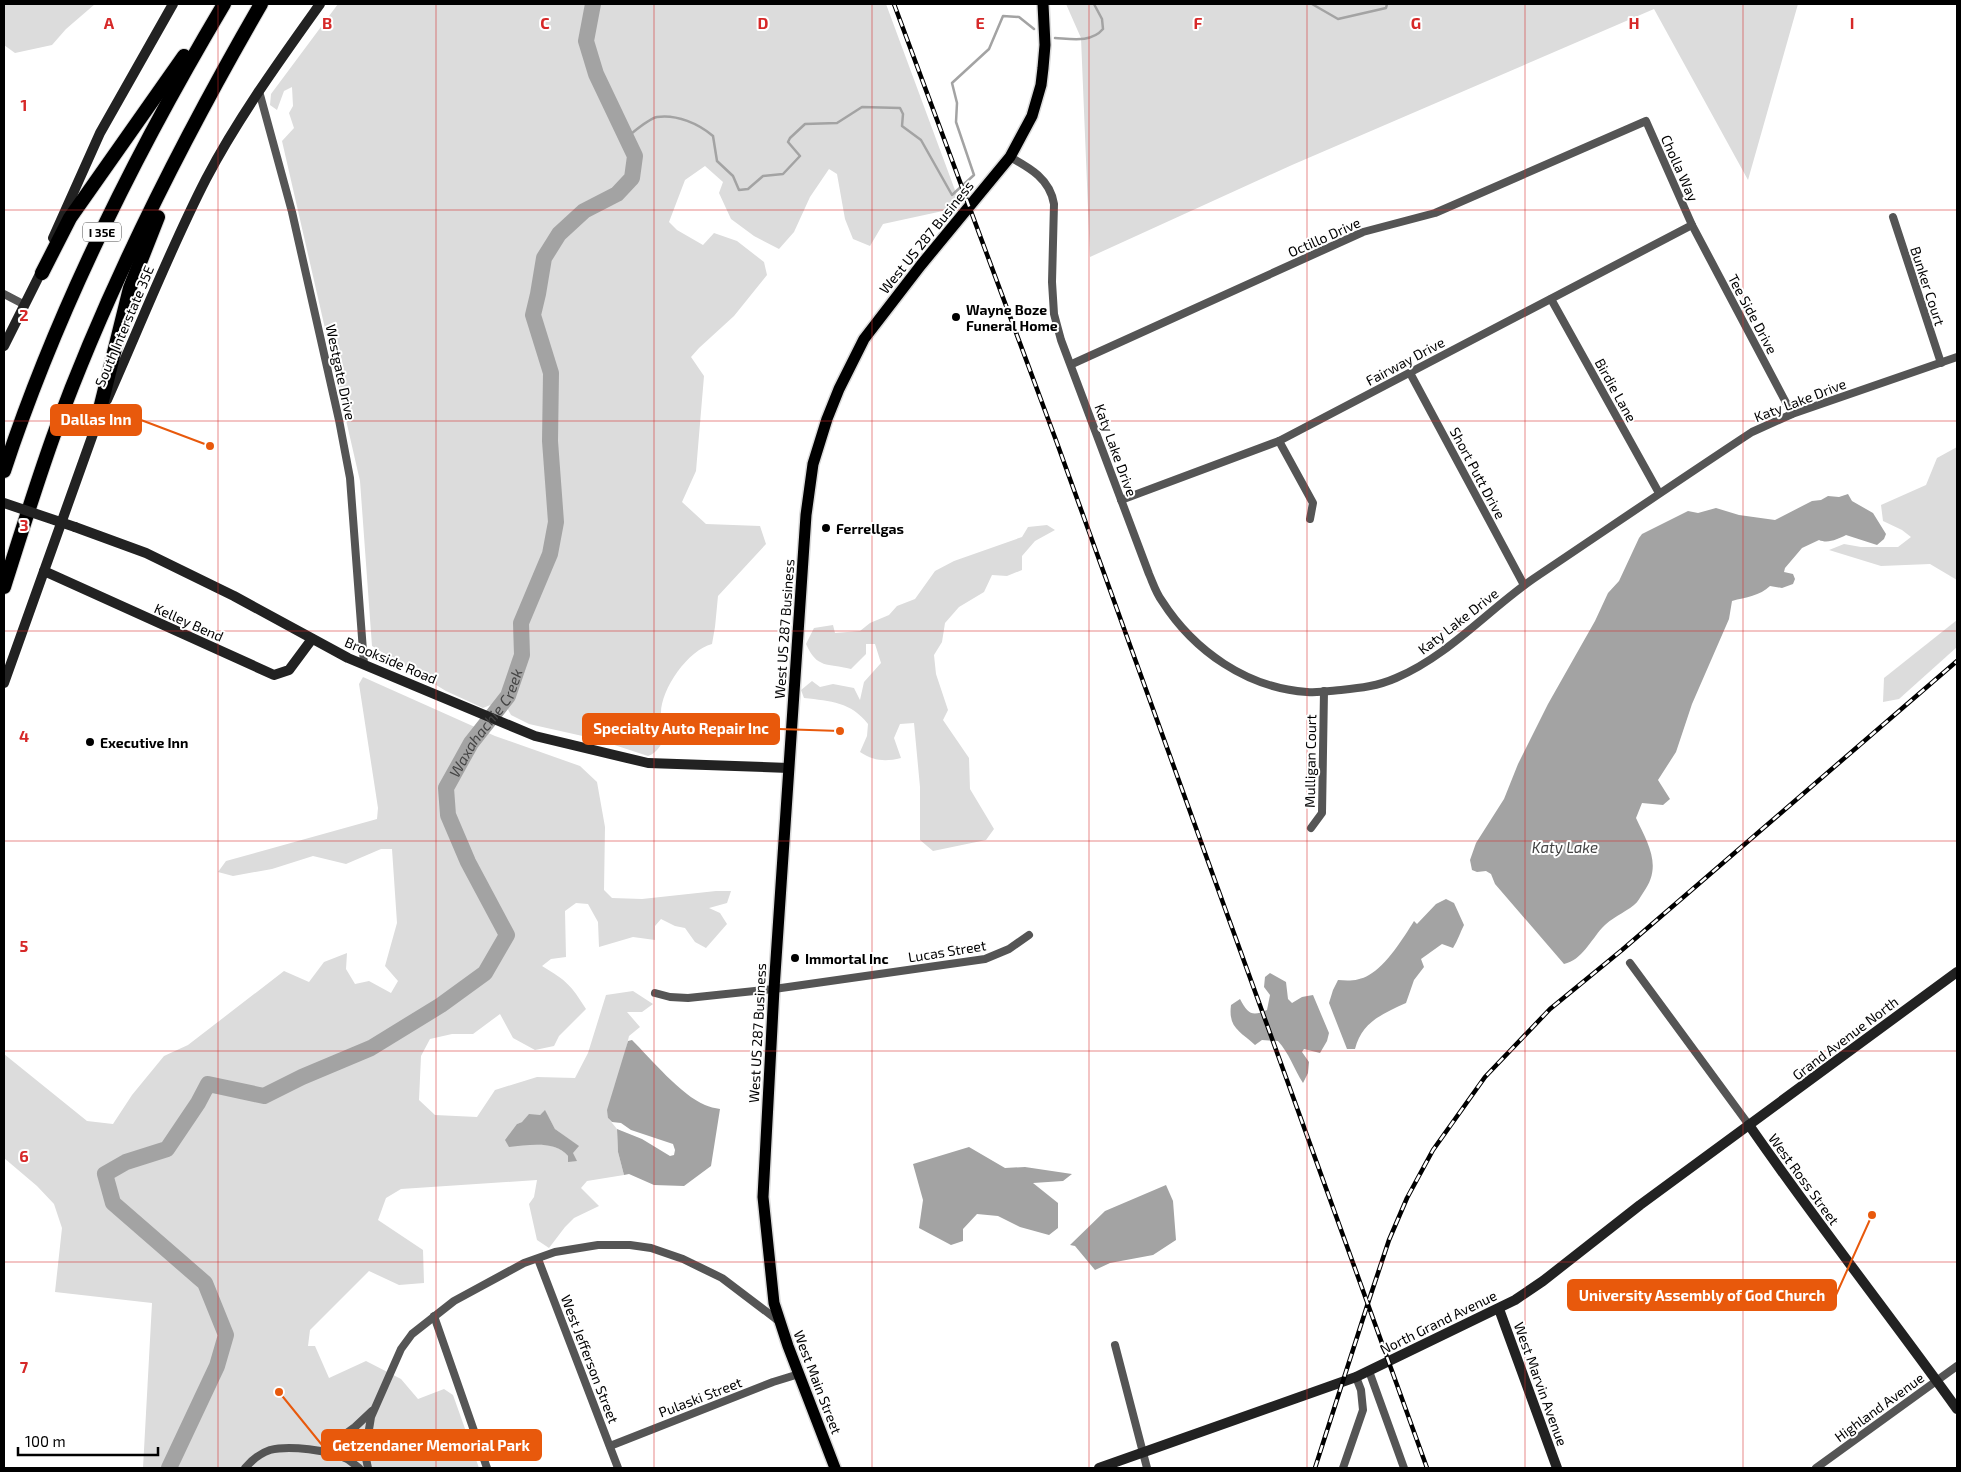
<svg xmlns="http://www.w3.org/2000/svg" width="1961" height="1472" font-family="'Exo 2',sans-serif">
	<rect width="100%" height="100%" fill="#fff"/>
	<g fill="#dcdcdc" fill-rule="evenodd">
		<polygon points="4,4 95,4 66,29 52,45 15,53 4,45"/>
		<path d="M338,4H886L959,201L952,209L883,224L870,246L853,239L845,219L837,174L829,169L810,197L794,232L779,249L754,236L731,219L719,193L723,182L705,166L685,180L669,222L677,230L703,245L714,233L737,241L764,262L767,275L734,316L699,348L691,357L704,376L696,471L682,502L706,524L760,526L766,544L718,596L715,627L712,644C688,650 661,689 661,713C661,718 666,723 666,728C666,739 658,753 648,756L596,739L529,724L511,715L503,700L483,708L446,691L372,646L360,481L282,141L294,128L289,113L293,106L292,87L284,91L277,110L270,105L271,94Z"/>
		<polygon points="1066,4 1798,4 1748,180 1654,9 1292,165 1090,257 1081,38"/>
		<polygon points="1957,447 1957,580 1930,564 1881,566 1829,550 1844,544 1861,547 1898,547 1911,537 1902,530 1883,521 1881,505 1926,485 1937,458"/>
		<path d="M1047,525L1055,530L1035,541L1022,556V570L1007,576L992,575L984,592L959,607L945,623L942,642L934,655L936,674L948,710L943,720L969,758L970,789L994,829L986,840L933,851L920,840V787L914,723L900,724L894,738L901,758C885,762 874,761 860,752L867,736L868,724C851,702 831,701 804,698L801,690L812,681L820,687L833,684L854,688L860,700L864,682L881,663L875,644H866V654L851,669C827,663 817,669 806,644L814,628L833,625L835,633L860,631L870,623L889,615L897,606L915,599L935,571L954,561L1022,537L1028,527Z"/>
		<polygon points="1957,620 1957,647 1899,699 1883,702 1884,678"/>
		<path d="M363,677L495,736L580,766L597,782L605,827L604,890L612,898L642,899L716,891H731L727,903L709,908L720,913L727,924L706,948L695,942L685,928L675,926L661,919L655,926V940L633,937L599,947L598,922L588,904L576,903L565,911L566,957L551,959L542,966C567,981 571,985 586,1009L559,1036L554,1046L535,1050L513,1038L500,1014L473,1034H452L430,1039L421,1056L419,1100L435,1115L477,1117L495,1090L537,1077L575,1078L588,1053L606,995L633,991L653,1004L642,1012H627L640,1027L629,1036L621,1070L614,1088L608,1118L617,1129L618,1152L624,1175L587,1181L581,1188L599,1206L574,1218L565,1227L549,1248L537,1240L529,1204L534,1197L537,1180L401,1189L386,1198L378,1220L423,1250L424,1283L399,1285L369,1271L310,1330L308,1346H315L329,1378L366,1361L401,1379L418,1399L444,1389L453,1395L479,1468H143L152,1303L55,1292L62,1228L54,1204L37,1186L4,1158V1054L87,1121L113,1124L132,1095L164,1056L188,1045L284,971L309,982L324,962L347,953L346,969L355,984L369,981L391,993L398,981L385,966L397,923L392,849H381L346,864L313,856L272,869L233,876L218,872L226,861L377,819L378,808L359,684ZM545,1111L555,1129L578,1146L568,1156C559,1144 538,1143 523,1145L517,1124L540,1115Z"/>
	</g>
	<g fill="#a3a3a3">
		<path d="M1848,494L1852,501L1873,513L1886,534L1884,539L1877,545L1846,535C1838,539 1828,544 1819,540L1802,548L1785,568L1784,572L1793,574L1795,579L1793,584L1782,588L1770,586C1760,596 1746,597 1732,601L1729,619L1692,704L1676,752L1658,780L1670,799L1663,805L1642,803L1636,818C1648,844 1663,866 1643,893C1640,897 1638,902 1634,905C1624,913 1611,918 1602,928C1591,940 1582,960 1564,964L1495,884L1491,874L1486,871L1477,872L1472,870L1470,860L1476,843L1504,799L1518,764L1548,704L1595,621L1608,593L1619,581L1639,538L1642,534L1688,511L1698,513L1716,508L1739,515L1775,520L1812,501L1821,500L1828,496L1839,497Z"/>
		<path d="M1446,899L1454,903L1464,925C1460,933 1458,940 1453,948L1442,944L1421,959L1424,967L1414,980L1406,1003C1382,1014 1362,1022 1355,1049H1347L1329,1003L1333,990L1338,980C1349,981 1359,981 1369,975C1386,966 1404,937 1414,921L1417,924L1436,904Z"/>
		<path d="M1270,973L1286,982L1288,999L1292,1003L1302,997L1313,995L1329,1033L1327,1041L1320,1053L1304,1049L1302,1052L1309,1062L1308,1073L1303,1083C1294,1069 1289,1053 1278,1041L1262,1040L1255,1045C1240,1031 1228,1028 1231,1005L1240,999C1248,1014 1252,1017 1267,1010L1270,995L1264,987L1265,977Z"/>
		<path d="M632,1040C651,1059 681,1095 705,1105C709,1107 715,1108 720,1109L711,1166L684,1186L654,1185L629,1174L624,1175L618,1152L617,1129L642,1139L670,1156L674,1155L675,1150L673,1144L631,1130L621,1123L612,1122L608,1118L607,1110L628,1041Z"/>
		<path d="M545,1110L555,1129L579,1146L573,1153L577,1161L568,1162V1156C555,1140 528,1145 509,1147L505,1140L517,1124L522,1122L529,1114L540,1115Z"/>
		<polygon points="969,1147 1005,1168 1025,1167 1072,1174 1063,1181 1033,1183 1058,1203 1058,1228 1049,1235 1020,1227 998,1216 977,1214 963,1229 963,1241 951,1245 919,1228 923,1200 913,1164"/>
		<polygon points="1166,1185 1173,1201 1176,1240 1153,1255 1110,1263 1095,1270 1075,1246 1070,1245 1105,1211"/>
	</g>
	<g fill="none" stroke-linecap="round" stroke-linejoin="round">
		<g stroke="#a3a3a3" stroke-width="2.5">
			<polyline points="1312,4 1338,19 1386,8 1387,4"/>
			<path d="M1055,38C1072,39 1091,43 1103,29L1102,19L1094,4"/>
			<path d="M627,137C635,131 648,119 657,117C677,114 699,124 713,136L717,161L733,176L739,190L748,189L763,176L783,174L800,156L788,142L790,138L805,124L837,123L862,107L900,108L903,114L902,126L921,140L952,195L974,175L956,122L957,103L952,83L989,49L1003,16L1019,17L1034,29"/>
		</g>
		<path stroke="#a3a3a3" stroke-width="16" id="s1" d="M169,1468L217,1366L226,1335L205,1283L113,1203L105,1174L126,1162L167,1149L198,1103L208,1084L264,1096L302,1077L371,1048L441,1005L485,973L507,935L468,862L448,815L446,788L471,743L508,696L522,655L521,623L550,554L556,522L550,441L551,373L533,315L538,294L544,258L559,234L584,211L617,194L632,178L635,156L596,74L586,41L593,4"/>
		<defs>
			<polyline id="primary" points="835,1468 788,1346 774,1303 763,1197 774,989 806,515 813,464 827,419 839,389 864,339 921,265 1010,157 1032,116 1041,85 1043,68 1045,45 1043,4"/>
			<g id="highway">
				<polyline points="42,273 70,218 184,56"/>
				<polyline points="96,425 130,288 158,217"/>
				<path d="M4,471C58,307 136,152 224,4"/>
				<path d="M4,587C21,534 37,481 56,429C110,282 183,139 261,4"/>
			</g>
		</defs>
		<use href="#primary" stroke="#dbdbdb" stroke-width="14"/>
		<use href="#highway" stroke="#dbdbdb" stroke-width="16"/>
		<g stroke="#555" stroke-width="8">
			<polyline points="259,91 292,212 339,420 350,478 364,664"/>
			<path d="M1010,157C1030,168 1050,179 1054,204L1052,282L1054,314L1061,340L1149,574C1153,583 1156,593 1162,601C1194,651 1247,688 1307,692C1318,693 1330,691 1341,690C1360,688 1378,686 1396,678C1448,656 1487,611 1533,579C1606,530 1679,480 1752,432L1792,414L1957,357"/>
			<polyline points="1893,217 1941,363"/>
			<polyline points="4,294 25,305"/>
			<polyline points="1551,299 1659,493"/>
			<polyline points="1072,364 1363,232 1435,213 1646,121 1692,225 1792,414"/>
			<polyline points="1410,373 1524,585"/>
			<polyline points="1279,441 1313,503 1310,519"/>
			<polyline points="1121,500 1279,441 1692,225"/>
			<polyline points="1311,828 1322,813 1324,691"/>
			<polyline points="1630,963 1749,1125"/>
			<polyline points="655,993 670,997 688,998 774,989 985,959 1009,949 1029,935"/>
			<polyline points="538,1259 618,1468"/>
			<polyline points="434,1316 487,1468"/>
			<polyline points="1115,1345 1147,1468"/>
			<polyline points="1369,1371 1404,1468"/>
			<polyline points="610,1446 773,1382 799,1374"/>
			<polyline points="322,1451 355,1427 372,1411"/>
			<path d="M245,1468C251,1461 261,1453 270,1450C289,1445 329,1450 347,1459C351,1461 355,1465 359,1468"/>
			<polyline points="368,1468 365,1454 371,1417 401,1349 412,1334 454,1301 524,1263 555,1252 598,1245 630,1245 651,1248 683,1259 722,1278 780,1322"/>
			<polyline points="1343,1468 1363,1410 1361,1390 1356,1377"/>
			<polyline points="1816,1468 1957,1366"/>
		</g>
		<g stroke="#222" stroke-width="10">
			<polyline points="53,238 100,133 173,4"/>
			<polyline points="4,346 44,266"/>
			<path d="M107,400C140,326 169,251 206,179C238,118 280,60 320,4"/>
			<polyline points="75,527 146,553 234,596 348,658 535,736 648,763 789,768"/>
			<polyline points="44,571 274,675 289,670 312,639"/>
			<polyline points="4,683 98,420"/>
			<path d="M1749,1125C1816,1222 1889,1314 1957,1409"/>
			<polyline points="1499,1309 1557,1468"/>
			<polyline points="1099,1468 1356,1377 1515,1300 1543,1281 1640,1205 1957,972"/>
		</g>
		<use href="#primary" stroke="#000" stroke-width="11"/>
		<use href="#highway" stroke="#000" stroke-width="14"/>
		<defs>
			<g id="rail">
				<polyline points="894,4 1057,443 1427,1468"/>
				<polyline points="1315,1468 1368,1303 1389,1240 1407,1198 1433,1150 1485,1077 1550,1009 1622,950 1957,661"/>
			</g>
		</defs>
		<use href="#rail" stroke="#000" stroke-width="4.5"/>
		<use href="#rail" stroke="#fff" stroke-width="2.5" stroke-dasharray="8" stroke-linecap="butt"/>
		<polyline stroke="#222" stroke-width="10" points="4,503 75,527"/>
	</g>
	<path fill="none" stroke="#d62828" stroke-width="1" stroke-opacity="0.55" d="M218,4V1468M436,4V1468M654,4V1468M872,4V1468M1089,4V1468M1307,4V1468M1525,4V1468M1743,4V1468M4,210H1957M4,421H1957M4,631H1957M4,841H1957M4,1051H1957M4,1262H1957"/>
	<g fill="#000" stroke="#fff" stroke-width="2">
		<circle cx="956" cy="317" r="5"/>
		<circle cx="826" cy="528" r="5"/>
		<circle cx="90" cy="742" r="5"/>
		<circle cx="795" cy="958" r="5"/>
	</g>
	<g text-anchor="middle" dominant-baseline="central" stroke-width="4" stroke-linejoin="round" paint-order="stroke">
		<rect fill="#fff" stroke="#4c4c4c" stroke-width="1" x="83" y="222.5" width="38" height="19" rx="4"/>
		<g font-size="12" font-weight="bold" fill="#000">
			<text x="102" y="232">I 35E</text>
		</g>
		<g font-size="14" fill="#000" stroke="#fff">
			<text transform="translate(1680 168) rotate(66)">Cholla Way</text>
			<text transform="translate(926 237) rotate(-51)">West US 287 Business</text>
			<text transform="translate(1324 237) rotate(-24)">Octillo Drive</text>
			<text transform="translate(1928 286) rotate(72)">Bunker Court</text>
			<text transform="translate(1753 314) rotate(62)">Tee Side Drive</text>
			<text transform="translate(124 326) rotate(-67)">South Interstate 35E</text>
			<text transform="translate(1405 361) rotate(-28)">Fairway Drive</text>
			<text transform="translate(341 372) rotate(78)">Westgate Drive</text>
			<text transform="translate(1616 390) rotate(61)">Birdie Lane</text>
			<text transform="translate(1800 400) rotate(-21)">Katy Lake Drive</text>
			<text transform="translate(1116 450) rotate(70)">Katy Lake Drive</text>
			<text transform="translate(1478 473) rotate(62)">Short Putt Drive</text>
			<text transform="translate(1458 621) rotate(-38)">Katy Lake Drive</text>
			<text transform="translate(189 622) rotate(24)">Kelley Bend</text>
			<text transform="translate(784 629) rotate(-86)">West US 287 Business</text>
			<text transform="translate(391 660) rotate(23)">Brookside Road</text>
			<text transform="translate(1310 761) rotate(-89)">Mulligan Court</text>
			<text transform="translate(947 951) rotate(-9)">Lucas Street</text>
			<text transform="translate(757 1033) rotate(-87)">West US 287 Business</text>
			<text transform="translate(1845 1038) rotate(-37)">Grand Avenue North</text>
			<text transform="translate(1804 1179) rotate(54)">West Ross Street</text>
			<text transform="translate(1438 1322) rotate(-26)">North Grand Avenue</text>
			<text transform="translate(590 1359) rotate(69)">West Jefferson Street</text>
			<text transform="translate(818 1382) rotate(69)">West Main Street</text>
			<text transform="translate(1541 1384) rotate(70)">West Marvin Avenue</text>
			<text transform="translate(700 1397) rotate(-21)">Pulaski Street</text>
			<text transform="translate(1879 1407) rotate(-36)">Highland Avenue</text>
		</g>
		<g font-size="14" font-weight="bold" fill="#000" stroke="#fff" text-anchor="start">
			<text x="966" y="309">Wayne Boze<tspan x="966" dy="16">Funeral Home</tspan></text>
			<text x="836" y="528">Ferrellgas</text>
			<text x="100" y="742">Executive Inn</text>
			<text x="805" y="958">Immortal Inc</text>
		</g>
		<g font-size="15" font-style="italic" fill="#444" stroke="#fff">
			<text stroke="none"><textPath href="#s1" startOffset="1090">Waxahachie Creek</textPath></text>
			<text x="1565" y="847">Katy Lake</text>
		</g>
	</g>
	<g font-size="16" text-anchor="middle" font-weight="bold" fill="#d62828" stroke="#fff" stroke-width="4" stroke-linejoin="round" paint-order="stroke">
		<text x="109" y="29">A</text>
		<text x="327" y="29">B</text>
		<text x="545" y="29">C</text>
		<text x="763" y="29">D</text>
		<text x="980" y="29">E</text>
		<text x="1198" y="29">F</text>
		<text x="1416" y="29">G</text>
		<text x="1634" y="29">H</text>
		<text x="1852" y="29">I</text>
		<text x="24" y="111">1</text>
		<text x="24" y="321">2</text>
		<text x="24" y="531">3</text>
		<text x="24" y="742">4</text>
		<text x="24" y="952">5</text>
		<text x="24" y="1162">6</text>
		<text x="24" y="1373">7</text>
	</g>
	<path fill="none" stroke="#e8590c" stroke-width="2" d="M210 446L141 420M840 731L779 729M1872 1215L1836 1295M279 1392L322 1445"/>
	<g fill="#e8590c" stroke="#fff" stroke-width="2">
		<circle cx="210" cy="446" r="5"/>
		<circle cx="840" cy="731" r="5"/>
		<circle cx="1872" cy="1215" r="5"/>
		<circle cx="279" cy="1392" r="5"/>
	</g>
	<g fill="#e8590c" stroke="#e8590c" stroke-width="2">
		<rect x="51" y="405" width="90" height="30" rx="5"/>
		<rect x="583" y="714" width="196" height="30" rx="5"/>
		<rect x="1568" y="1280" width="268" height="30" rx="5"/>
		<rect x="322" y="1430" width="219" height="30" rx="5"/>
	</g>
	<g font-size="15" text-anchor="middle" font-weight="bold" fill="#fff">
		<text x="96" y="425">Dallas Inn</text>
		<text x="681" y="734">Specialty Auto Repair Inc</text>
		<text x="1702" y="1301">University Assembly of God Church</text>
		<text x="431" y="1451">Getzendaner Memorial Park</text>
	</g>
	<rect width="1961" height="1472" fill="none" stroke="#000000" stroke-width="10"/>
	<path d="M18 1447v8h140v-8" fill="none" stroke="#000000" stroke-width="2.5"/>
	<text x="25" y="1447" font-size="15" fill="#000000" stroke="#ffffff" stroke-width="4" paint-order="stroke">100 m</text>
</svg>
